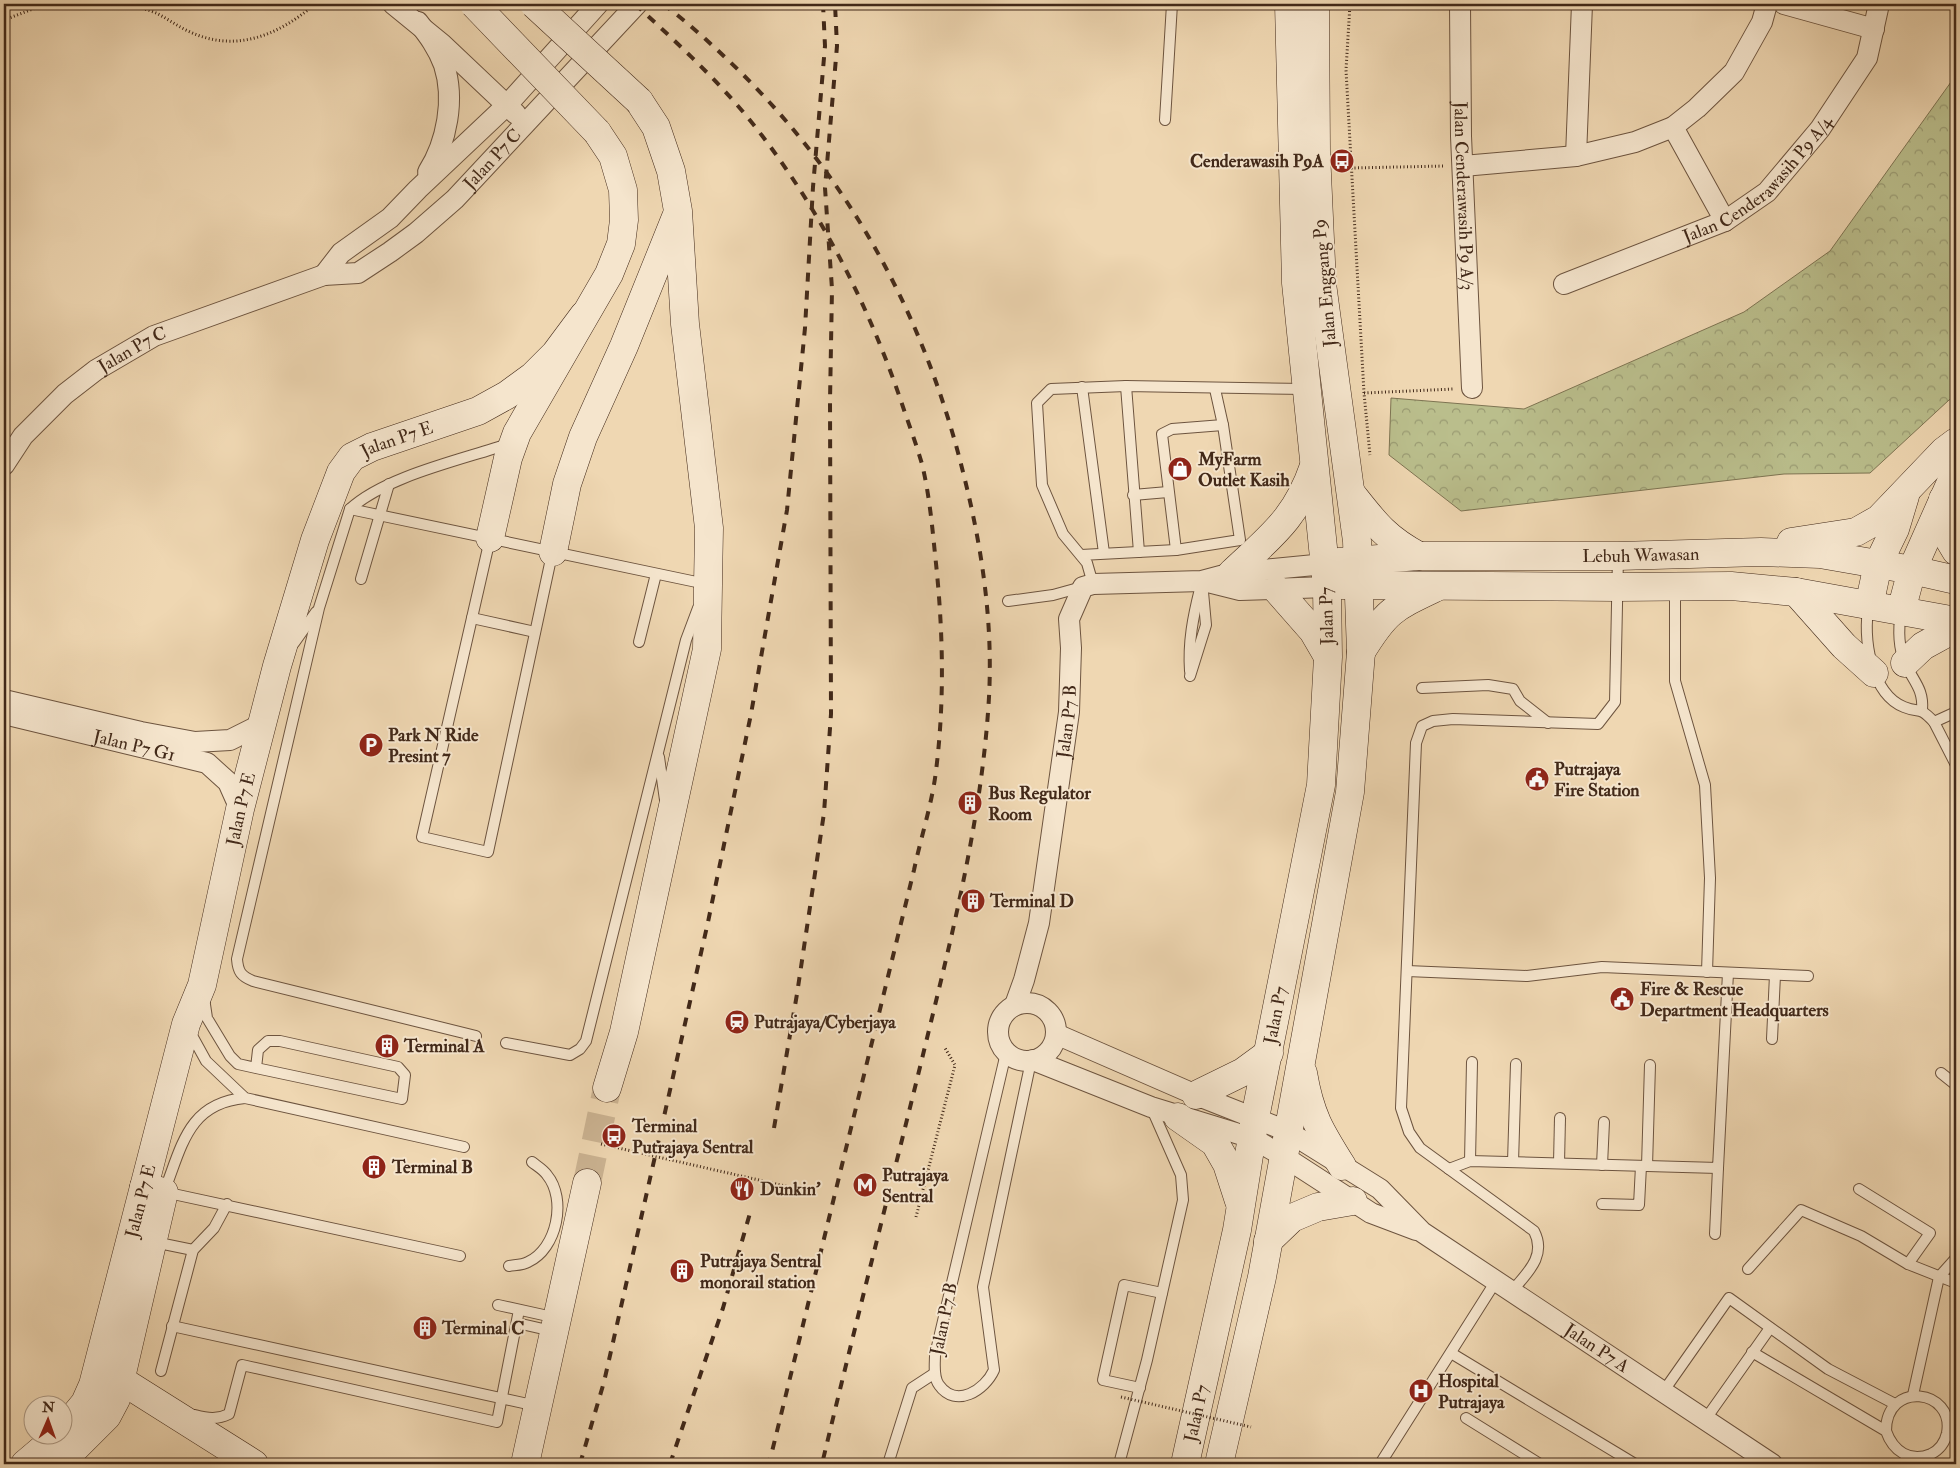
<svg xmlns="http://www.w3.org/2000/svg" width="1960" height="1468" font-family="'IM FELL Double Pica',serif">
	<defs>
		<pattern id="forest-crowns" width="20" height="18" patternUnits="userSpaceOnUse" patternTransform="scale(1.25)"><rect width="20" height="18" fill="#babe8c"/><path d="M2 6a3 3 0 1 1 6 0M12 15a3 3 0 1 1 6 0" fill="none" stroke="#999a72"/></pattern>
	</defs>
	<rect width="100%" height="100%" fill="#efd7b2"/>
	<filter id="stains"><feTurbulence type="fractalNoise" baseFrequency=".004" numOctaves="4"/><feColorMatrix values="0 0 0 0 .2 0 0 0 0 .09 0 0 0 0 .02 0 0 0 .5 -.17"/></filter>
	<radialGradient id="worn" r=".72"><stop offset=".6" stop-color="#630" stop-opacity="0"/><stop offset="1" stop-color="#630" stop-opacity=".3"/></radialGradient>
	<polygon fill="url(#forest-crowns)" stroke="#7e7452" points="1956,75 1956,396 1949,400 1870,473 1784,474 1461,511 1389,455 1391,398 1524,409 1744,312 1830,251"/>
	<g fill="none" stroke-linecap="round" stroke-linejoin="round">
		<polyline stroke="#ccb493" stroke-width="28" stroke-dasharray="28 14" stroke-linecap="butt" points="587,1183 607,1088"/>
		<defs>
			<g id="lane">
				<polyline points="1165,120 1172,4"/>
				<polyline points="1126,386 1139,552"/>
				<polyline points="1082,387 1104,553"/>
				<polyline points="1133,495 1168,492"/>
				<polyline points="350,509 706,584"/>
				<polyline points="490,539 422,837 488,852 552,554"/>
				<polyline points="1176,550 1162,434 1172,429 1223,425"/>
				<polyline points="1081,555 1176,550 1240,540 1223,425 1215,389"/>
				<polyline points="361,579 389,484"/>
				<polyline points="1093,584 1087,563 1063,534 1042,485 1037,403 1051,389 1126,386 1306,389"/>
				<polyline points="1675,587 1675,681 1705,785 1710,878 1707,972"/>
				<polyline points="1008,601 1053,595 1082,587"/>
				<path d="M1869,606C1862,636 1871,694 1904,707C1921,714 1918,705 1934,722"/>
				<path d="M1901,612C1898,630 1898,646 1905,663C1913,681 1924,689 1922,710"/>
				<polyline points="472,618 535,632"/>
				<polyline points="639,642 656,574"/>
				<polyline points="294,643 316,612"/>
				<path d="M1190,671C1188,642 1193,617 1200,589"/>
				<polyline points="1190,676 1206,625 1202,581"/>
				<polyline points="1422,688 1488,685 1513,689 1520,701 1548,723"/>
				<polyline points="1956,712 1934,722 1956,765"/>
				<polyline points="659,757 665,800"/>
				<polyline points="1407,971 1527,976 1602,967 1808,976"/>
				<polyline points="204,998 207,1018 230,1056 238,1064 256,1068 402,1099 405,1075 398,1067 280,1041 268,1041 258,1050 256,1068"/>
				<polyline points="190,1032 206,1061 245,1098 464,1147"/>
				<path d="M476,1036L253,981C241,976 238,972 237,959L319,608L350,509C386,476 461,460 508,444"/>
				<polyline points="1772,1039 1775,975"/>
				<polyline points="506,1043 570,1055 580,1049 586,1041 686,640 698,608"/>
				<path d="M1006,1053L935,1355C935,1364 933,1377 939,1385C956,1409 985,1390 994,1370L983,1287L1031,1061"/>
				<polyline points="1941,1073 1956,1085"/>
				<path d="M245,1098C188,1103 182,1146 164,1192L460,1256"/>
				<polyline points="1470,1161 1472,1062"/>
				<polyline points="1513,1162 1516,1064"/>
				<polyline points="1559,1163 1560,1118"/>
				<polyline points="1602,1165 1604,1122"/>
				<polyline points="1647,1166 1650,1065"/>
				<polyline points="1449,1169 1470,1161 1718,1168 1728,973"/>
				<polyline points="1859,1189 1930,1233 1908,1264"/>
				<polyline points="1602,1204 1639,1205 1641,1166"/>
				<polyline points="1715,1234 1718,1168"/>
				<polyline points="154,1242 193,1250"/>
				<path d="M509,1266C515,1265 523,1265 528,1262C557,1249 567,1199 547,1175C544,1170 537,1166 532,1162"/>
				<polyline points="1748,1269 1801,1210 1861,1236 1908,1264 1956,1283"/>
				<path d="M1512,1291C1527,1273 1547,1256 1534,1231L1420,1148L1409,1132L1401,1108L1416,743L1422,726L1433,721L1453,719L1598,724L1615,702L1618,556"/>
				<polyline points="498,1305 557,1318"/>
				<polyline points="517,1323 552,1331"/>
				<polyline points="172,1326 537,1406"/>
				<path d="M1752,1352L1886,1431C1893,1451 1910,1463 1931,1454C1939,1450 1945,1442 1947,1433C1955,1389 1886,1380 1886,1431"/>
				<polyline points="1451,1353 1635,1464"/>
				<polyline points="161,1371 193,1250 214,1228 227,1204"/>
				<polyline points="1140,1388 1103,1380 1124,1285 1162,1293"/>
				<polyline points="1663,1392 1729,1298 1828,1369 1895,1404"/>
				<polyline points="1913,1395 1939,1277 1956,1258"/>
				<path d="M195,1415C207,1418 217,1420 229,1414L242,1365L497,1422L519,1310"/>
				<polyline points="1466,1418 1540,1464"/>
				<polyline points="1705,1420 1770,1328"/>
				<polyline points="1948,1427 1956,1439"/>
				<polyline points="888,1464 912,1388 935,1373"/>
				<polyline points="1119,1464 1147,1360 1183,1200 1181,1175 1151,1107"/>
				<polyline points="1380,1464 1496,1281"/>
			</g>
			<g id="street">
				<polyline points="393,4 442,44 516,114"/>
				<path id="s1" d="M1460,4L1461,136L1472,388"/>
				<polyline points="1784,4 1874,29"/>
				<path d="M418,22C428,35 438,48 444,65C455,99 447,142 428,172"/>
				<polyline points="1673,127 1725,221"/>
				<polyline points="1576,156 1582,4"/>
				<polyline points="1463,166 1576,156 1635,142 1673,127 1697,108 1734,72 1762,22 1767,4"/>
				<polyline points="324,275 341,253 390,218 418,189 507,105 598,4"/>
				<path id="s2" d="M1564,284L1725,221L1767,192L1820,129L1867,58L1879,4"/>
				<path id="s3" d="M4,465L23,436L65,394L96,370L154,336L324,275L358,273L390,252L416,233L455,199L637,4"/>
				<polyline points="1204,581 1240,590 1327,587"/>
				<polyline points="4,700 141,732 195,742 230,740 262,724"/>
				<path id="s4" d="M4,714L207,763L228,782L240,809"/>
				<circle cx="1027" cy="1032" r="29"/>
				<path id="s5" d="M1015,1005L1024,980L1039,923L1069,712L1071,648L1069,619L1083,587L1093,584L1202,581L1232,573L1325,564"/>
				<path id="s6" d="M1056,1034L1196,1095L1287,1131L1380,1189L1422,1232L1772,1464"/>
				<polyline points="1033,1060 1151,1107 1252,1138 1283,1156 1371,1213 1416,1230"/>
			</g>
			<g id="secondary">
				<path d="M1351,493C1374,522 1385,538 1419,556"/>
				<polyline points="1943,499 1950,541 1956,551"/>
				<polyline points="490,538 508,458 517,433 609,274 621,244 624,220 623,190 613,156 597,132"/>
				<polyline points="1791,542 1856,532 1879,519 1944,451 1956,442"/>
				<polyline points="553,552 567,484 583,437 624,346 676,217"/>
				<path id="s7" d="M1339,562L1419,556H1618L1761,552L1820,554L1912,570L1956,580"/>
				<path d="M1232,573C1271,536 1296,519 1314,466"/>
				<polyline points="1341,585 1617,587 1731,586 1796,592 1956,621"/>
				<polyline points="1277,590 1313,631 1327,655"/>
				<polyline points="1796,592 1844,646 1874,673"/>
				<polyline points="1869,606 1878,564 1895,529 1905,496"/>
				<polyline points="1901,611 1912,570 1956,471"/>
				<path d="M1361,652C1386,611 1393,608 1435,588"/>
				<polyline points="1905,663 1923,646 1956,628"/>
				<path d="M1303,1073C1310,1115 1320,1131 1342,1166"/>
				<polyline points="607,1088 624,1032 707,649 708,585 709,528 685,324 678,211 671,171 656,127 639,101"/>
				<polyline points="1196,1095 1243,1072 1269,1053"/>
				<polyline points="1178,1117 1215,1143 1227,1164 1239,1201"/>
				<polyline points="1268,1241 1292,1218 1318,1207 1353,1201"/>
				<polyline points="108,1372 254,1464"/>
				<path id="s8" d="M62,1431L85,1403L93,1385L186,1024L202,985L240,809L277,666L315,540L341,472L352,457L372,447L478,411L507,395L533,376L555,354L584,315"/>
				<polyline points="25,1464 58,1436"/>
				<polyline points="59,1464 107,1416 116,1399 164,1192 144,1187"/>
				<polyline points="525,1464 587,1183"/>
				<path id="s9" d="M1185,1464L1237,1230L1255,1118L1321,785L1328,657L1327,587L1296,283L1289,4"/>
				<polyline points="1219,1464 1262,1277 1350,792 1361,652 1357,541 1322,284 1316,152 1315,4"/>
			</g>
		</defs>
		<use href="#lane" stroke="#6d543f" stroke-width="12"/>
		<use href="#street" stroke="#6d543f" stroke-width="22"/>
		<use href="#secondary" stroke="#422919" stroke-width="29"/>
		<g stroke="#422919" stroke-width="3" stroke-dasharray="1 2.5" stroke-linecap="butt">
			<path d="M125,4C135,7 148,9 158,14C168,19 177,26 188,31C235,54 279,35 315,4"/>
			<polyline points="1350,4 1346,70 1364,393 1370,455"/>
			<polyline points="4,20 38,7 62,4"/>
			<polyline points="1351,168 1445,166"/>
			<polyline points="1364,393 1454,389"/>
			<polyline points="916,1217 955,1065 945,1048"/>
		</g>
		<use href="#lane" stroke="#f5e5cd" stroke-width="10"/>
		<use href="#street" stroke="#f5e5cd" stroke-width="20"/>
		<use href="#secondary" stroke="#f5e5cd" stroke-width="28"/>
		<g stroke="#422919" stroke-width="4" stroke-dasharray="9 9" stroke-linecap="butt">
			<path d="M635,4C676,42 718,80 753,124C821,210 871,309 905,413C911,430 917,447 922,464C929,493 932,524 935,554C943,627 945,698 936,771C932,804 921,837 914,870L769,1464"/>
			<path d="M663,4C686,21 708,41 729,61C849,175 925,316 964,476C982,548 993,622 989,697C982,821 950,943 921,1063C888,1197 854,1330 822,1464"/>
			<polyline points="774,1128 797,994 824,813 831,714 830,401 832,289 825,188 837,46 835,4"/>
			<polyline points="580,1464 604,1382 708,922 751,714 787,510 805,328 813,187 825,46 823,4"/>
			<polyline points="670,1464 723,1308 750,1213"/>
		</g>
		<defs>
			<g id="secondary-bridge">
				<polyline points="474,4 597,132"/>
				<polyline points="534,4 639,101"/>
			</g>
		</defs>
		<use href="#secondary-bridge" stroke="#422919" stroke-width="29" stroke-linecap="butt"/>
		<g stroke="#422919" stroke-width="3" stroke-dasharray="1 2.5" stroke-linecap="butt">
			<polyline points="601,1144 807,1191"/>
			<polyline points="1121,1397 1251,1427"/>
		</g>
		<use href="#secondary-bridge" stroke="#f5e5cd" stroke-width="28"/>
	</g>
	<defs>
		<symbol id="bus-disc" viewBox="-11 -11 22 22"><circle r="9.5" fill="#8f2418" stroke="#f5e5cd"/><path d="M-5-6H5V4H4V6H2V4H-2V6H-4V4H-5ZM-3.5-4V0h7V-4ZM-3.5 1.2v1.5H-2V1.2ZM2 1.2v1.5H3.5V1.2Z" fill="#fff"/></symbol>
		<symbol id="shop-disc" viewBox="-11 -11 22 22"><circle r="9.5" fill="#8f2418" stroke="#f5e5cd"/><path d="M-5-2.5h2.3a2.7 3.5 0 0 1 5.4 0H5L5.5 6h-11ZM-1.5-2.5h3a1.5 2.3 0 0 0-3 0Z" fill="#fff"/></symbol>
		<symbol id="parking-disc" viewBox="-11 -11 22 22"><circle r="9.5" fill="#8f2418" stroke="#f5e5cd"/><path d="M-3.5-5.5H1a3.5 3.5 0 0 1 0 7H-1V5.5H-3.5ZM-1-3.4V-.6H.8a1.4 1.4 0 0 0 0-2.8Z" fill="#fff"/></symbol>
		<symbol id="civic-disc" viewBox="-11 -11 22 22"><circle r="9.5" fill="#8f2418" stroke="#f5e5cd"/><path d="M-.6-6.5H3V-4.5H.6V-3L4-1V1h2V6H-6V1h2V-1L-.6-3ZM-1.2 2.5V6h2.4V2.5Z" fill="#fff"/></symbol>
		<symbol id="building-disc" viewBox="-11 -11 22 22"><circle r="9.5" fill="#8f2418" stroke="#f5e5cd"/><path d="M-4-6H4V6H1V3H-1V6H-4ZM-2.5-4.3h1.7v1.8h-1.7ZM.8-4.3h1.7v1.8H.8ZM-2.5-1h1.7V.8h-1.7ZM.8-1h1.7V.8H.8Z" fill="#fff"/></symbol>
		<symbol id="station-disc" viewBox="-11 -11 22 22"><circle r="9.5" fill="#8f2418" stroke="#f5e5cd"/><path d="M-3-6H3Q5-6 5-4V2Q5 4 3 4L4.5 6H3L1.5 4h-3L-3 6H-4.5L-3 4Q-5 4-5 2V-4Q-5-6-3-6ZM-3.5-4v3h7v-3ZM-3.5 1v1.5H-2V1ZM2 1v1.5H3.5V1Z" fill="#fff"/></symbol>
		<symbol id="metro-disc" viewBox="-11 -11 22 22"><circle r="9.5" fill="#8f2418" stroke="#f5e5cd"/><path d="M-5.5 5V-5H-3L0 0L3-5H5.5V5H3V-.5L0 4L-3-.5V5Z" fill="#fff"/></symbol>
		<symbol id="restaurant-disc" viewBox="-11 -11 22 22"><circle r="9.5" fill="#8f2418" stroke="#f5e5cd"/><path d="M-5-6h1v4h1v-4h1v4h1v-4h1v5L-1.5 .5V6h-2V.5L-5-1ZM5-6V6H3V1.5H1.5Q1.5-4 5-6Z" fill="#fff"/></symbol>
		<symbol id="hospital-disc" viewBox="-11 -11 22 22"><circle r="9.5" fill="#8f2418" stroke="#f5e5cd"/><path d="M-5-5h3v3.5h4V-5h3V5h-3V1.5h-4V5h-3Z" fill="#fff"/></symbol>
	</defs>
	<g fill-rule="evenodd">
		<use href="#bus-disc" x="1328" y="147" width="28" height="28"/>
		<use href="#shop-disc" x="1166" y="455" width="28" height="28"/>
		<use href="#parking-disc" x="357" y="731" width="28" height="28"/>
		<use href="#civic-disc" x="1523" y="765" width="28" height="28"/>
		<use href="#building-disc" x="956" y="789" width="28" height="28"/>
		<use href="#building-disc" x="959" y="887" width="28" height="28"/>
		<use href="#civic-disc" x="1608" y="985" width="28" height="28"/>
		<use href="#station-disc" x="723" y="1008" width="28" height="28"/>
		<use href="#building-disc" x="373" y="1032" width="28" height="28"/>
		<use href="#bus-disc" x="600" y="1122" width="28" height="28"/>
		<use href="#building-disc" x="360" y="1153" width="28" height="28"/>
		<use href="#metro-disc" x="851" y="1171" width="28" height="28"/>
		<use href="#restaurant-disc" x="728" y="1175" width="28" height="28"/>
		<use href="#building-disc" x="668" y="1257" width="28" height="28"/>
		<use href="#building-disc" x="411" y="1314" width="28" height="28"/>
		<use href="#hospital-disc" x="1407" y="1377" width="28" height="28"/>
	</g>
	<g text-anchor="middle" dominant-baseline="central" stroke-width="4" stroke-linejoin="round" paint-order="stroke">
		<g font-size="18" fill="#422919" stroke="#f5e5cd">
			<text stroke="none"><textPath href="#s3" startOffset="592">Jalan P7 C</textPath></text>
			<text stroke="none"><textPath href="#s2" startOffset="224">Jalan Cenderawasih P9 A/4</textPath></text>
			<text stroke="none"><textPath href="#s1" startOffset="192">Jalan Cenderawasih P9 A/3</textPath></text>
			<text transform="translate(1325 283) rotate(-95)">Jalan Enggang P9</text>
			<text stroke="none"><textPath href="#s3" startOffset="175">Jalan P7 C</textPath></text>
			<text stroke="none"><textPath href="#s8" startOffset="1070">Jalan P7 E</textPath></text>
			<text stroke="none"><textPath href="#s7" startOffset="302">Lebuh Wawasan</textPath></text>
			<text transform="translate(1327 616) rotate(-91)">Jalan P7</text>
			<text stroke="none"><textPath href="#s5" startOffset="289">Jalan P7 B</textPath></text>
			<text stroke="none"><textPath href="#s4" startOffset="134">Jalan P7 G1</textPath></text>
			<text stroke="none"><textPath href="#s8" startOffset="651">Jalan P7 E</textPath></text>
			<text stroke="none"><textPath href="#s9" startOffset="458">Jalan P7</textPath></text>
			<text stroke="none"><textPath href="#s8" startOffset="246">Jalan P7 E</textPath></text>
			<text transform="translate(944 1319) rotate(-78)">Jalan P7 B</text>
			<text stroke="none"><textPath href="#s6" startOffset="630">Jalan P7 A</textPath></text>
			<text stroke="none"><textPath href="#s9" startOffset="52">Jalan P7</textPath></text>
		</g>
		<g font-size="18" font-weight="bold" fill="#422919" stroke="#f5e5cd" text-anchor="start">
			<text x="1324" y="161" text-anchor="end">Cenderawasih P9A</text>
			<text x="1198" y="459">MyFarm<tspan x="1198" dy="21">Outlet Kasih</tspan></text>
			<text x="388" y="735">Park N Ride<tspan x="388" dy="21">Presint 7</tspan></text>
			<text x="1554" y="769">Putrajaya<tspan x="1554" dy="21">Fire Station</tspan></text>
			<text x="988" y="793">Bus Regulator<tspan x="988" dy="21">Room</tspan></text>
			<text x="990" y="901">Terminal D</text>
			<text x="1640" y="989">Fire &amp; Rescue<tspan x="1640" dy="21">Department Headquarters</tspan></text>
			<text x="754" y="1022">Putrajaya/Cyberjaya</text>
			<text x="404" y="1046">Terminal A</text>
			<text x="632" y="1126">Terminal<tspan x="632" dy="21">Putrajaya Sentral</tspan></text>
			<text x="392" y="1167">Terminal B</text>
			<text x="882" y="1175">Putrajaya<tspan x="882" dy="21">Sentral</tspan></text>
			<text x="760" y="1189">Dunkin'</text>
			<text x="700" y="1261">Putrajaya Sentral<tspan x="700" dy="21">monorail station</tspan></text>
			<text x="442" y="1328">Terminal C</text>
			<text x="1438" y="1381">Hospital<tspan x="1438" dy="21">Putrajaya</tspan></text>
		</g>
	</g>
	<rect width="1960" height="1468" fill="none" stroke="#efd7b2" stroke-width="20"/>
	<rect x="5" y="5" width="1950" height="1458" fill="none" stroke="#422919" stroke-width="2.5"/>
	<rect x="10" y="10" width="1940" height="1448" fill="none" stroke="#422919"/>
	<g transform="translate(48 1420) rotate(2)"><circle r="24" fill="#f5e5cd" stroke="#ad9a85"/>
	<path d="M0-4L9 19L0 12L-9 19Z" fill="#8f2418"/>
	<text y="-8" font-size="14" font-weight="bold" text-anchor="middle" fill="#422919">N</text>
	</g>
	<rect width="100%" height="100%" filter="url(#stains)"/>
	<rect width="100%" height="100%" fill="url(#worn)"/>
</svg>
